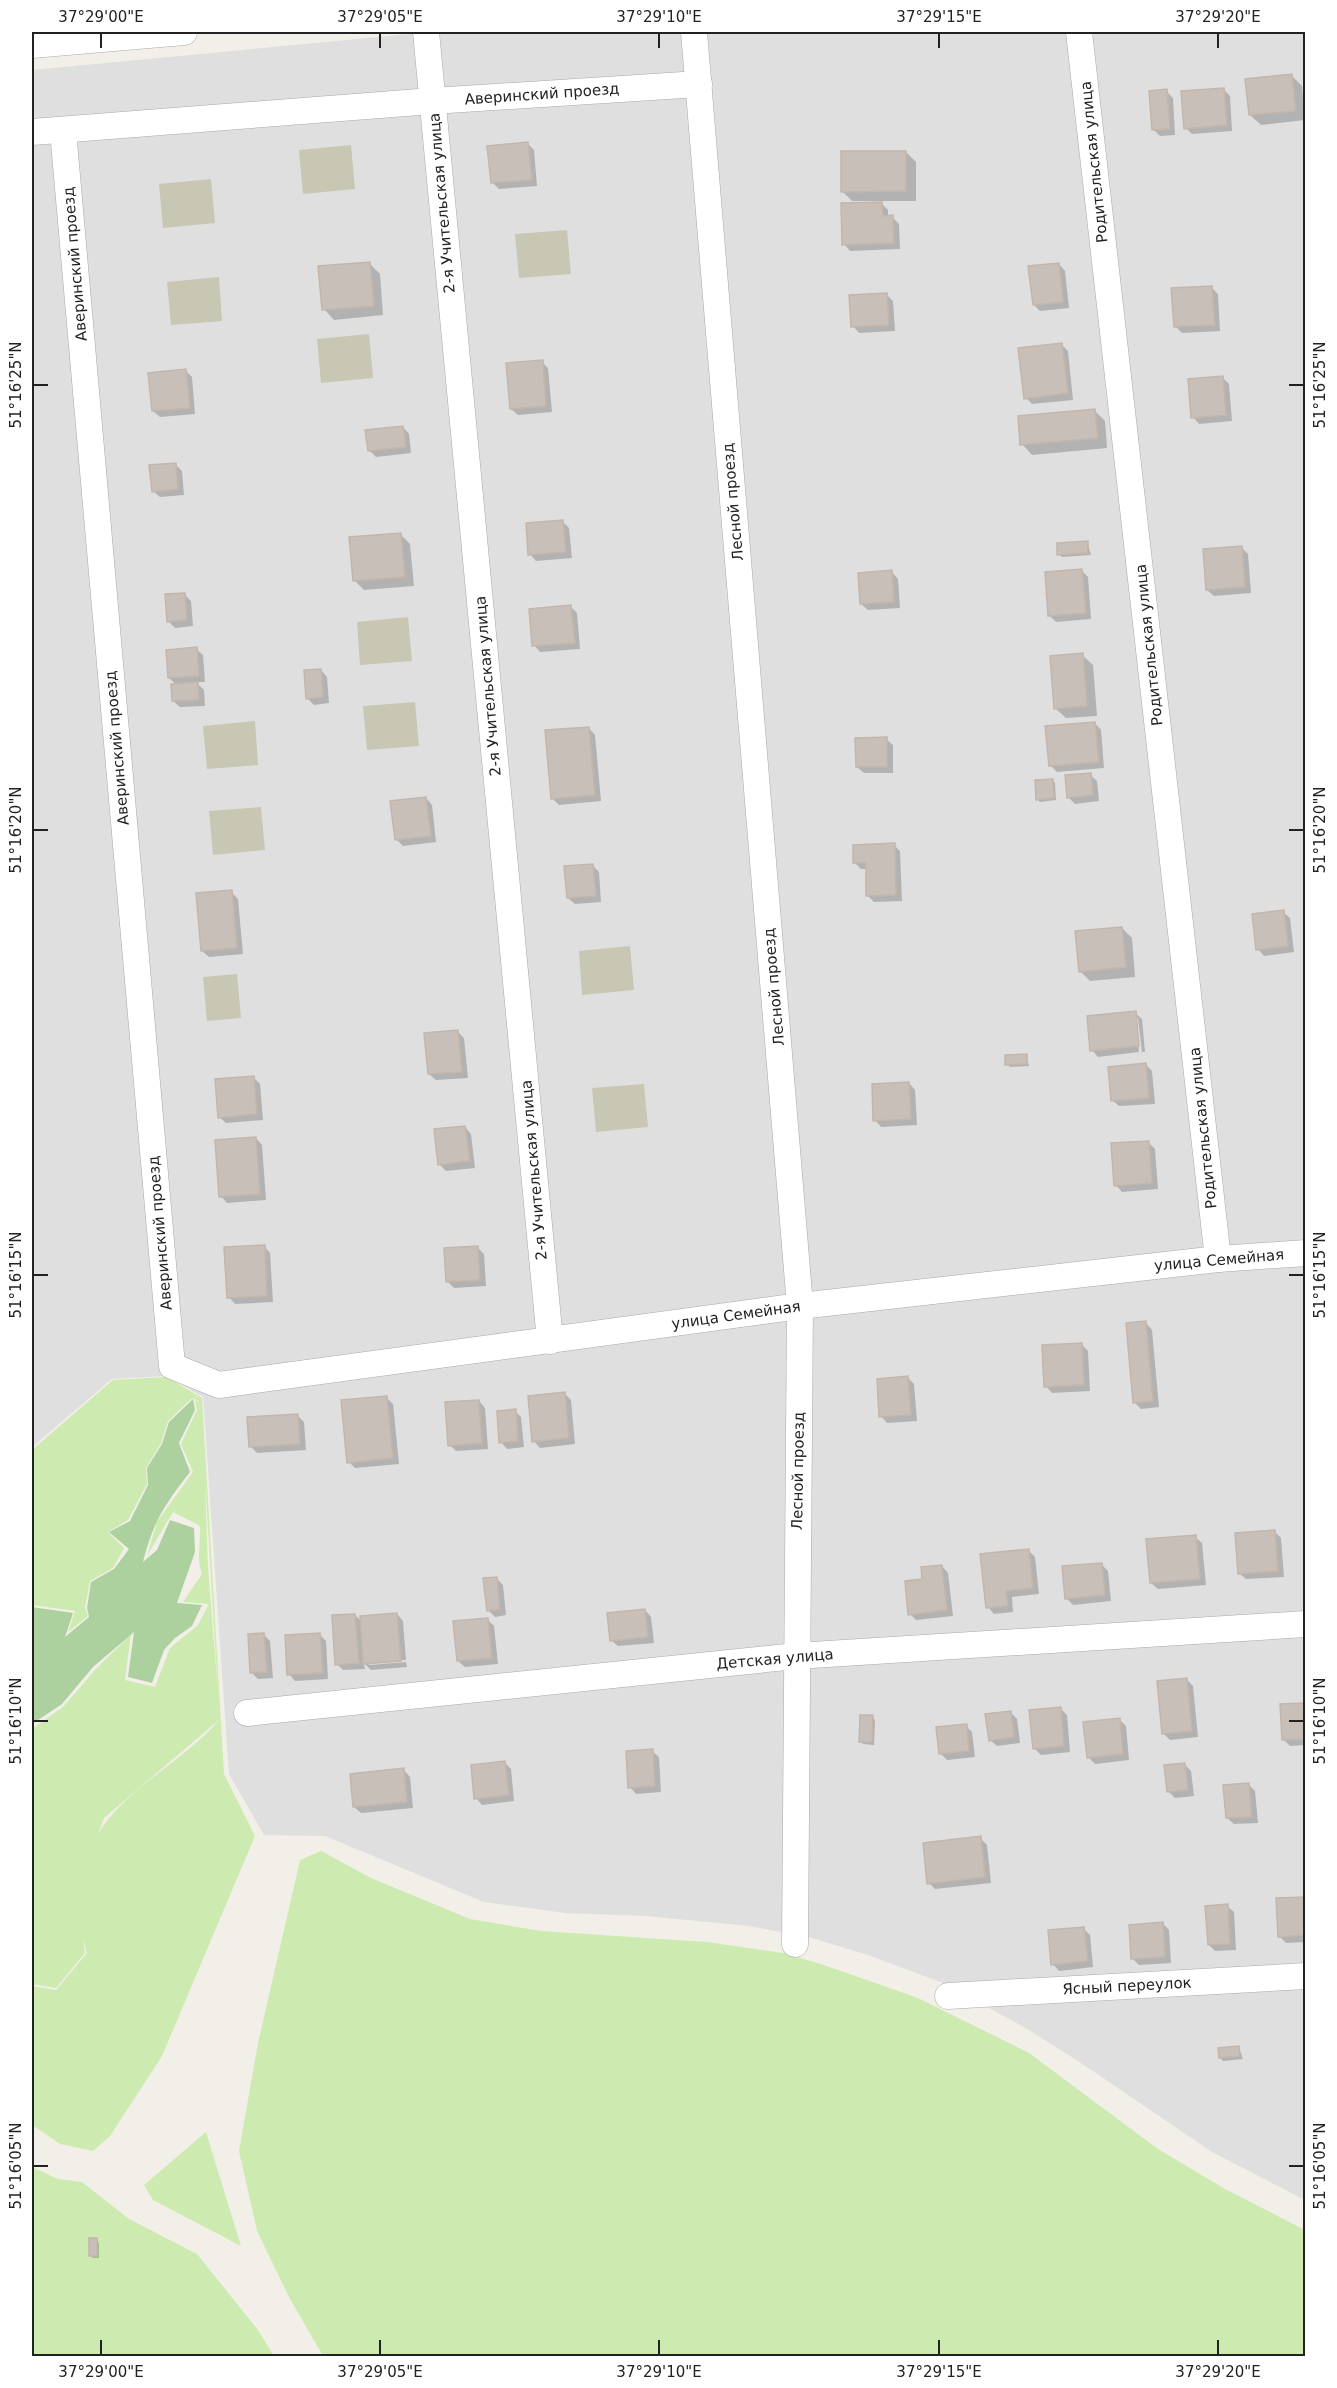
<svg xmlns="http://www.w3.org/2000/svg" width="1337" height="2388" font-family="'DejaVu Sans',sans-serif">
	<rect width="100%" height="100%" fill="#f2efe9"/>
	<polygon fill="#e0dfdf" points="431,32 1305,32 1305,2200 1212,2152 1078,2061 1024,2027 943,1983 868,1955 812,1938 749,1926 646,1916 565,1913 484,1902 325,1836 264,1835 229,1774 203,1397 167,1376 112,1379 32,1447 32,70"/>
	<g fill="#c7c7b4">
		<polygon points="351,145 355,189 303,194 299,150"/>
		<polygon points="211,179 215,223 163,228 159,184"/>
		<polygon points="567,230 571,274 519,278 515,234"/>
		<polygon points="219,277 222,321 171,325 167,282"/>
		<polygon points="369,334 373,378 321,383 317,339"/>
		<polygon points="408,617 412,661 360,665 357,622"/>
		<polygon points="415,702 419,746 367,750 363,706"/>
		<polygon points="255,721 258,765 207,769 203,726"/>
		<polygon points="261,807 265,850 213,855 209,811"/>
		<polygon points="630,946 634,990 582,995 579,951"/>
		<polygon points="237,974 241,1018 207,1021 203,977"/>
		<polygon points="644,1084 648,1127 596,1132 592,1088"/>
	</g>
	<g fill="#cdebb0" fill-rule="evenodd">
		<path d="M167,1377L202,1398L224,1774L255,1836L162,2056L110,2136L93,2151L60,2144L32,2125V1986L56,1990L87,1953L83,1940L85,1953L56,1988L32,1984V1729L63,1707L94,1671L131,1634L125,1680L155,1687L170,1648L198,1625L209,1604L183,1602L202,1574C196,1560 201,1541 200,1526L173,1512L147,1556L157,1522L193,1472L181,1444L197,1410L195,1400L199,1402L203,1441L199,1401L192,1398L168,1421L161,1443L146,1468L147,1484L128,1520L108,1532L124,1548L113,1568L90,1581L85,1608L88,1616L68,1632L75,1611L32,1605V1450L113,1380ZM205,1479L218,1693L208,1568ZM220,1719C185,1761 126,1787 98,1834L104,1818Z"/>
		<polygon points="321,1851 371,1878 470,1919 541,1931 707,1942 783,1953 821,1964 918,1998 1029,2053 1158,2149 1225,2189 1305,2230 1305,2356 323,2356 290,2299 257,2231 239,2151 258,2043 300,1860"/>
		<polygon points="206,2132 241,2246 153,2200 144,2185"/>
		<polygon points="32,2167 58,2179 82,2182 129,2219 197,2254 258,2330 274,2356 32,2356"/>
	</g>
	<path fill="#add19e" d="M193,1399L195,1410L179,1443L190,1472C165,1504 153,1522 143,1562L157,1550L170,1520L194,1528L195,1552L177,1603L202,1605L192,1626L175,1638L164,1650L152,1683L128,1677L134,1632L93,1667L62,1704L32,1724V1607L73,1613L65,1637L89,1617L87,1608L91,1582L114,1569L129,1549L109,1532L130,1521L148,1485L147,1468L162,1444L169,1422Z"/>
	<g fill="#0003">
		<polygon points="1292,76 1302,86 1305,120 1261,125 1250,115"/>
		<polygon points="1223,89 1230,96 1232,131 1192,134 1186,128"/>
		<polygon points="1166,91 1173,98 1175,135 1160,136 1154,130"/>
		<polygon points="528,144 534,150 537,186 499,189 492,182"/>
		<polygon points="906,152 916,162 916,201 852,201 842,191"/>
		<polygon points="880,202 888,210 888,217 892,217 899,224 900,249 850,251 844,244"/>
		<polygon points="370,264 380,274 383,315 334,320 324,309"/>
		<polygon points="1059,264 1065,271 1069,308 1040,311 1034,305"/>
		<polygon points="1212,288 1218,294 1220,331 1182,333 1175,326"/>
		<polygon points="887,295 893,301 895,331 859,333 853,326"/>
		<polygon points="1061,344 1068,351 1073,400 1032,404 1026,398"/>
		<polygon points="542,362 548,368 552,412 518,415 511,409"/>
		<polygon points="186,371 192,377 195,414 160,417 153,411"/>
		<polygon points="1222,377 1229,384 1232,421 1199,424 1193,417"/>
		<polygon points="1095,411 1105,421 1107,448 1032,455 1022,444"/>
		<polygon points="403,427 409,434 411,453 376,457 369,450"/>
		<polygon points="175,464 182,471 184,495 160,497 153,491"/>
		<polygon points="562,521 569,528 572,558 536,561 530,554"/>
		<polygon points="400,534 410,544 414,586 364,590 354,580"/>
		<polygon points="1087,542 1091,555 1062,557 1059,554"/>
		<polygon points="1242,548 1248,554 1251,593 1214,596 1207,590"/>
		<polygon points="1082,571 1088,577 1091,619 1056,622 1049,615"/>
		<polygon points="892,572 898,579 900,608 868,610 861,604"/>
		<polygon points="184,594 191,601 193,626 175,628 168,621"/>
		<polygon points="571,607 577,613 580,649 540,652 534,645"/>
		<polygon points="196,649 203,655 205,682 196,682 204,690 205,706 180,707 173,701 177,685 169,678"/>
		<polygon points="1082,655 1093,665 1097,716 1066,718 1055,708"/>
		<polygon points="321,670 327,677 329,703 314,705 307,698"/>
		<polygon points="1095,723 1101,730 1104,768 1057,772 1050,765"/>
		<polygon points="589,728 595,735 601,801 559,805 552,798"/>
		<polygon points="886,739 893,745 893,773 864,773 857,767"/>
		<polygon points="1090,775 1097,781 1099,801 1075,804 1068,797"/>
		<polygon points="1052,780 1055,783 1056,800 1040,802 1037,799"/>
		<polygon points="426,798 432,805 436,842 403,846 396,839"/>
		<polygon points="894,845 900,851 902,901 874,902 868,896 867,869 861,869 855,863"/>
		<polygon points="592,865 599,872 601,902 575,904 568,898"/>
		<polygon points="231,892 238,899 243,954 209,957 202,951"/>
		<polygon points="1283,912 1290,918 1294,952 1264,956 1258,949"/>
		<polygon points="1122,928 1132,938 1135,977 1090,981 1080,971"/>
		<polygon points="1135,1013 1142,1019 1145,1052 1142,1052 1138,1018 1135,1018 1139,1052 1098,1057 1092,1050"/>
		<polygon points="458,1032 464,1038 468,1078 436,1080 429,1074"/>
		<polygon points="1026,1055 1029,1066 1010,1067 1007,1064"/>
		<polygon points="1146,1065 1152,1071 1155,1104 1119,1106 1112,1100"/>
		<polygon points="253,1077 260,1084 263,1120 226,1123 219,1117"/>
		<polygon points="909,1083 915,1090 917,1125 881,1127 875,1120"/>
		<polygon points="465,1127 471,1134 475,1168 446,1171 440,1165"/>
		<polygon points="256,1138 262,1145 266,1200 227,1203 221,1196"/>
		<polygon points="1148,1142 1155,1149 1158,1189 1122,1192 1116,1185"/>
		<polygon points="264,1246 270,1253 273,1302 235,1304 229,1297"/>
		<polygon points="477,1247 484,1254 486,1286 454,1288 447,1281"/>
		<polygon points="1146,1323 1152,1330 1159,1407 1141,1409 1134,1402"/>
		<polygon points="1081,1344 1088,1351 1090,1391 1052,1393 1046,1386"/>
		<polygon points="908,1378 914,1384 917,1421 887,1423 881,1416"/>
		<polygon points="564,1393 571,1400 575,1444 540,1448 534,1441"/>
		<polygon points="387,1398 393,1404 399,1464 355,1468 349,1462"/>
		<polygon points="479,1401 485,1408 488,1449 456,1451 450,1445"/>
		<polygon points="515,1411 521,1417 524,1447 507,1449 501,1442"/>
		<polygon points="297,1415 304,1422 306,1450 257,1453 251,1447"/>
		<polygon points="1275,1532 1281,1538 1284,1577 1246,1579 1239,1573"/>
		<polygon points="1195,1537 1202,1543 1206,1585 1158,1589 1151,1583"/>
		<polygon points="1028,1550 1035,1557 1039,1594 1012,1597 1013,1612 994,1614 988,1607"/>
		<polygon points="1101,1564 1108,1571 1111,1601 1073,1605 1066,1598"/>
		<polygon points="942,1566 948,1573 953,1616 916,1620 910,1614 924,1580"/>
		<polygon points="496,1578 503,1585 506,1615 495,1617 488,1610"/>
		<polygon points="645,1610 651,1617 654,1643 618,1646 611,1640"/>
		<polygon points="397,1614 403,1621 406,1660 369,1662 369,1665 406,1662 407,1667 371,1670 364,1663 365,1669 343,1670 337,1664 355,1615 362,1622"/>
		<polygon points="487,1619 494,1626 498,1664 465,1667 458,1661"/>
		<polygon points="319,1634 326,1641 328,1679 295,1681 289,1674"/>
		<polygon points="264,1635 270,1641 273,1678 258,1679 252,1673"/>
		<polygon points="1187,1680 1193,1686 1198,1737 1170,1740 1163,1733"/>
		<polygon points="1306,1704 1306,1745 1290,1746 1284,1740"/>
		<polygon points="1060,1708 1067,1715 1070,1752 1041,1755 1034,1748"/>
		<polygon points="1010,1712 1017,1719 1020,1743 997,1746 990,1740"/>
		<polygon points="872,1717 875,1720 874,1745 863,1744 860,1741"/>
		<polygon points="1119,1719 1126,1726 1129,1760 1095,1764 1088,1757"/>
		<polygon points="966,1726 972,1732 975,1757 947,1760 940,1753"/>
		<polygon points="652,1751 659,1757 661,1792 636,1794 630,1787"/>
		<polygon points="505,1763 511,1769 514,1801 482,1805 476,1798"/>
		<polygon points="1184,1764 1191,1771 1194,1796 1175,1798 1169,1792"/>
		<polygon points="404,1770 410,1777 413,1808 361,1813 354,1807"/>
		<polygon points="1249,1785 1255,1791 1258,1823 1234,1824 1227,1818"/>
		<polygon points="980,1838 987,1845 991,1883 935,1889 929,1883"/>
		<polygon points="1306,1898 1306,1942 1286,1943 1279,1936"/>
		<polygon points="1227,1906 1234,1912 1236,1950 1215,1951 1209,1945"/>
		<polygon points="1163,1924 1169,1930 1171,1963 1139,1965 1132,1958"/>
		<polygon points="1083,1928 1090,1935 1093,1967 1059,1971 1053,1964"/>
		<polygon points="1239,2048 1243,2059 1223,2061 1220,2058"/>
		<polygon points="97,2240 99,2243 99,2258 93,2258 90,2255"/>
	</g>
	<g fill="#c7bfb8" stroke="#c4b6ab" stroke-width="1.5">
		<polygon points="1292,74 1296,111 1249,115 1245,79"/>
		<polygon points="1224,88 1227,125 1184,129 1181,91"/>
		<polygon points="1167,89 1170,129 1152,130 1149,91"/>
		<polygon points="528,142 532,180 491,183 487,146"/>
		<polygon points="841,151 906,151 906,191 841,192"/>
		<polygon points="882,202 883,216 893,215 894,243 842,245 841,203"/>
		<polygon points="370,262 374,306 322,310 318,266"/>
		<polygon points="1059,263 1063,302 1033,305 1028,266"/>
		<polygon points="1212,286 1215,325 1174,327 1171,288"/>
		<polygon points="887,293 889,325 851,327 849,295"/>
		<polygon points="1062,343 1068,393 1024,399 1018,348"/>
		<polygon points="543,360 546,406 510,409 506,363"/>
		<polygon points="186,369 190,408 152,411 148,373"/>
		<polygon points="1223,376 1226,415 1191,418 1188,379"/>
		<polygon points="1095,409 1098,438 1020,445 1018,416"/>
		<polygon points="403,426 406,447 368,451 365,430"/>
		<polygon points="176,463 178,489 152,492 149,465"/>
		<polygon points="563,520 566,552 528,555 526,523"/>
		<polygon points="401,533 405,577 353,581 349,537"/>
		<polygon points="1088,541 1088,553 1057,555 1057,543"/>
		<polygon points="1242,546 1245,587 1206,590 1203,549"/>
		<polygon points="1082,569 1086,613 1048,616 1045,572"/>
		<polygon points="892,570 894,602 860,604 858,573"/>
		<polygon points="185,593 187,620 167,622 165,594"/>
		<polygon points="571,605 575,643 532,646 529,609"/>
		<polygon points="197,647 199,676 168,678 166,650"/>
		<polygon points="1083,653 1087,706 1054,709 1050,656"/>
		<polygon points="321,669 323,697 306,699 304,670"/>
		<polygon points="198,682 199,700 172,701 171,684"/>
		<polygon points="1095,722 1099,762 1049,766 1045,726"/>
		<polygon points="589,727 595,795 551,799 545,730"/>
		<polygon points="887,737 887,767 856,767 855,738"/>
		<polygon points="1091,773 1093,795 1067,798 1065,775"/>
		<polygon points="1053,779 1054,798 1036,800 1035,780"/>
		<polygon points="426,797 431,836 395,840 390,801"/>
		<polygon points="895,843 896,895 866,896 866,863 853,863 853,845"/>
		<polygon points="593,864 596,896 567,898 564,866"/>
		<polygon points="232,890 237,948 201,951 196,893"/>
		<polygon points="1284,910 1288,946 1256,950 1252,914"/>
		<polygon points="1122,927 1126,967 1079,972 1075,931"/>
		<polygon points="1136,1011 1139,1046 1090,1051 1087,1016"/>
		<polygon points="458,1030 462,1072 428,1074 424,1033"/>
		<polygon points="1027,1054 1027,1064 1005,1065 1005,1055"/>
		<polygon points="1146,1063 1149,1098 1111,1101 1108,1067"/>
		<polygon points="254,1076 257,1114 218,1118 215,1079"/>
		<polygon points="909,1082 911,1119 873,1121 872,1084"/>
		<polygon points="465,1126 470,1161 438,1165 434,1129"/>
		<polygon points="256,1137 260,1194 219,1197 215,1140"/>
		<polygon points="1149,1141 1152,1183 1114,1186 1111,1143"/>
		<polygon points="265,1245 267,1296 227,1298 224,1247"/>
		<polygon points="478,1246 480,1280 446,1282 444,1248"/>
		<polygon points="1146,1321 1153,1401 1133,1403 1126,1323"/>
		<polygon points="1082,1343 1084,1385 1044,1387 1042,1345"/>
		<polygon points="908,1376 911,1415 879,1417 877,1379"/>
		<polygon points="565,1392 569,1438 532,1442 528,1396"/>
		<polygon points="387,1396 393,1458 347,1463 341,1400"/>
		<polygon points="479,1400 482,1443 448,1446 445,1402"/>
		<polygon points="516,1409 518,1441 499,1443 497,1411"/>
		<polygon points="298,1414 300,1444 249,1447 247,1417"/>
		<polygon points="1275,1530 1278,1571 1238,1574 1235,1533"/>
		<polygon points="1196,1535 1200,1579 1150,1583 1146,1539"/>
		<polygon points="1029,1549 1033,1588 1006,1591 1008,1606 986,1608 980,1554"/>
		<polygon points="1102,1563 1105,1595 1065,1599 1062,1566"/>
		<polygon points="942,1565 947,1610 908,1615 905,1581 922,1579 921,1567"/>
		<polygon points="497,1577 500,1609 487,1611 483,1578"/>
		<polygon points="645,1609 648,1637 610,1641 607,1613"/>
		<polygon points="397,1613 401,1661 363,1664 360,1616"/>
		<polygon points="355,1614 359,1663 335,1665 332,1615"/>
		<polygon points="488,1618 492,1658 457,1661 453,1621"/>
		<polygon points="264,1633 267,1672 250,1673 248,1634"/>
		<polygon points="320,1633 323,1673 287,1675 285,1635"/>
		<polygon points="1187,1678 1192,1731 1162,1734 1157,1681"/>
		<polygon points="1306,1703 1306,1739 1282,1740 1280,1704"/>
		<polygon points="1061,1707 1064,1746 1033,1749 1029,1710"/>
		<polygon points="1011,1711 1014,1737 989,1741 985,1714"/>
		<polygon points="860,1715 873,1715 872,1742 859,1742"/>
		<polygon points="1120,1718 1123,1754 1087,1758 1083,1722"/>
		<polygon points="967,1724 969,1751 939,1754 936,1727"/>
		<polygon points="653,1749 655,1786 628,1788 626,1751"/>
		<polygon points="505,1761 509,1795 474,1799 471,1765"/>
		<polygon points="1185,1763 1188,1790 1167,1792 1164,1765"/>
		<polygon points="404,1768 407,1802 353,1807 350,1774"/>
		<polygon points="1249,1783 1252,1817 1226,1818 1223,1785"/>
		<polygon points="981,1836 985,1877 927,1884 923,1843"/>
		<polygon points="1306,1897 1306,1935 1278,1937 1276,1898"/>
		<polygon points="1228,1904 1230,1944 1208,1945 1205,1906"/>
		<polygon points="1163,1922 1165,1957 1131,1959 1129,1925"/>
		<polygon points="1084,1927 1088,1961 1051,1965 1048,1930"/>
		<polygon points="1239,2046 1240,2056 1219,2058 1218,2048"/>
		<rect x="89" y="2238" width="8" height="18"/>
	</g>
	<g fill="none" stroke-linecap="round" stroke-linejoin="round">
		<defs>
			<g id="minor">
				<polyline points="426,32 550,1341"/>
				<polyline points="694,32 800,1306 795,1944"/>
				<polyline points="1079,32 1218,1259"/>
				<polyline points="32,45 184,32"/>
				<polyline points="63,131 172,1366 219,1385 800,1306 1218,1259 1306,1253"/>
				<polyline points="32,132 432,101 699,84"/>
				<polyline points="247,1713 796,1656 1306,1624"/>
				<polyline points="948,1996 1306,1976"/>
			</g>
		</defs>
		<use href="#minor" stroke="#a9a9a9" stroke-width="27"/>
		<use href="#minor" stroke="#fff" stroke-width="26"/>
	</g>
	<path fill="none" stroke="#222" stroke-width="2" d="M101,33V48M380,33V48M659,33V48M939,33V48M1218,33V48M33,385H48M1289,385H1304M33,830H48M1289,830H1304M33,1275H48M1289,1275H1304M33,1721H48M1289,1721H1304M33,2166H48M1289,2166H1304M101,2340V2355M380,2340V2355M659,2340V2355M939,2340V2355M1218,2340V2355"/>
	<g text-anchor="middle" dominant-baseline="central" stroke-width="4.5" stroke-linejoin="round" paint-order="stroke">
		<g font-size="15" fill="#222" stroke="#fff">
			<text transform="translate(542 94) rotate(-4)">Аверинский проезд</text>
			<text transform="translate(1094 162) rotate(-96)">Родительская улица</text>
			<text transform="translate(442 203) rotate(-95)">2-я Учительская улица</text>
			<text transform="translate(75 264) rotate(-95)">Аверинский проезд</text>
			<text transform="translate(733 502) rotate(-95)">Лесной проезд</text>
			<text transform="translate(1149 645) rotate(-96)">Родительская улица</text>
			<text transform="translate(488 686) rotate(-95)">2-я Учительская улица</text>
			<text transform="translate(117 748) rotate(-95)">Аверинский проезд</text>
			<text transform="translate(774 987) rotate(-95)">Лесной проезд</text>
			<text transform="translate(1203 1128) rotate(-96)">Родительская улица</text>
			<text transform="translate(534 1170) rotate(-95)">2-я Учительская улица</text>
			<text transform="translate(160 1233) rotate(-95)">Аверинский проезд</text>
			<text transform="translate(1219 1260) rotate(-5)">улица Семейная</text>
			<text transform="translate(736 1315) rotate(-8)">улица Семейная</text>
			<text transform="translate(798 1471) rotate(-89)">Лесной проезд</text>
			<text transform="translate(775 1659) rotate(-5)">Детская улица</text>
			<text transform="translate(1127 1986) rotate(-3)">Ясный переулок</text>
		</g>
	</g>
	<rect width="1337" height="2388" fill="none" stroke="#ffffff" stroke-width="66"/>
	<rect x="33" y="33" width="1271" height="2322" fill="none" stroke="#222" stroke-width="2"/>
	<g font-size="15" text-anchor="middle" fill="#222">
		<text x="101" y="22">37°29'00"E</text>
		<text x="380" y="22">37°29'05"E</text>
		<text x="659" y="22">37°29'10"E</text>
		<text x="939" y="22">37°29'15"E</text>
		<text x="1218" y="22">37°29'20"E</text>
		<text transform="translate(16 385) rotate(-90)" y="5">51°16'25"N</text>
		<text transform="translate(1320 385) rotate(-90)" y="5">51°16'25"N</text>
		<text transform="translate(16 830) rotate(-90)" y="5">51°16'20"N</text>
		<text transform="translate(1320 830) rotate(-90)" y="5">51°16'20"N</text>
		<text transform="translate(16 1275) rotate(-90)" y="5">51°16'15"N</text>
		<text transform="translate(1320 1275) rotate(-90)" y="5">51°16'15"N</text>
		<text transform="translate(16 1721) rotate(-90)" y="5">51°16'10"N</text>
		<text transform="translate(1320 1721) rotate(-90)" y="5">51°16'10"N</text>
		<text transform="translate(16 2166) rotate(-90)" y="5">51°16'05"N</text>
		<text transform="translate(1320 2166) rotate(-90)" y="5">51°16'05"N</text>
		<text x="101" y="2377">37°29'00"E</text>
		<text x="380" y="2377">37°29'05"E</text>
		<text x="659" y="2377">37°29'10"E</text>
		<text x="939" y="2377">37°29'15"E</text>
		<text x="1218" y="2377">37°29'20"E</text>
	</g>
</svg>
